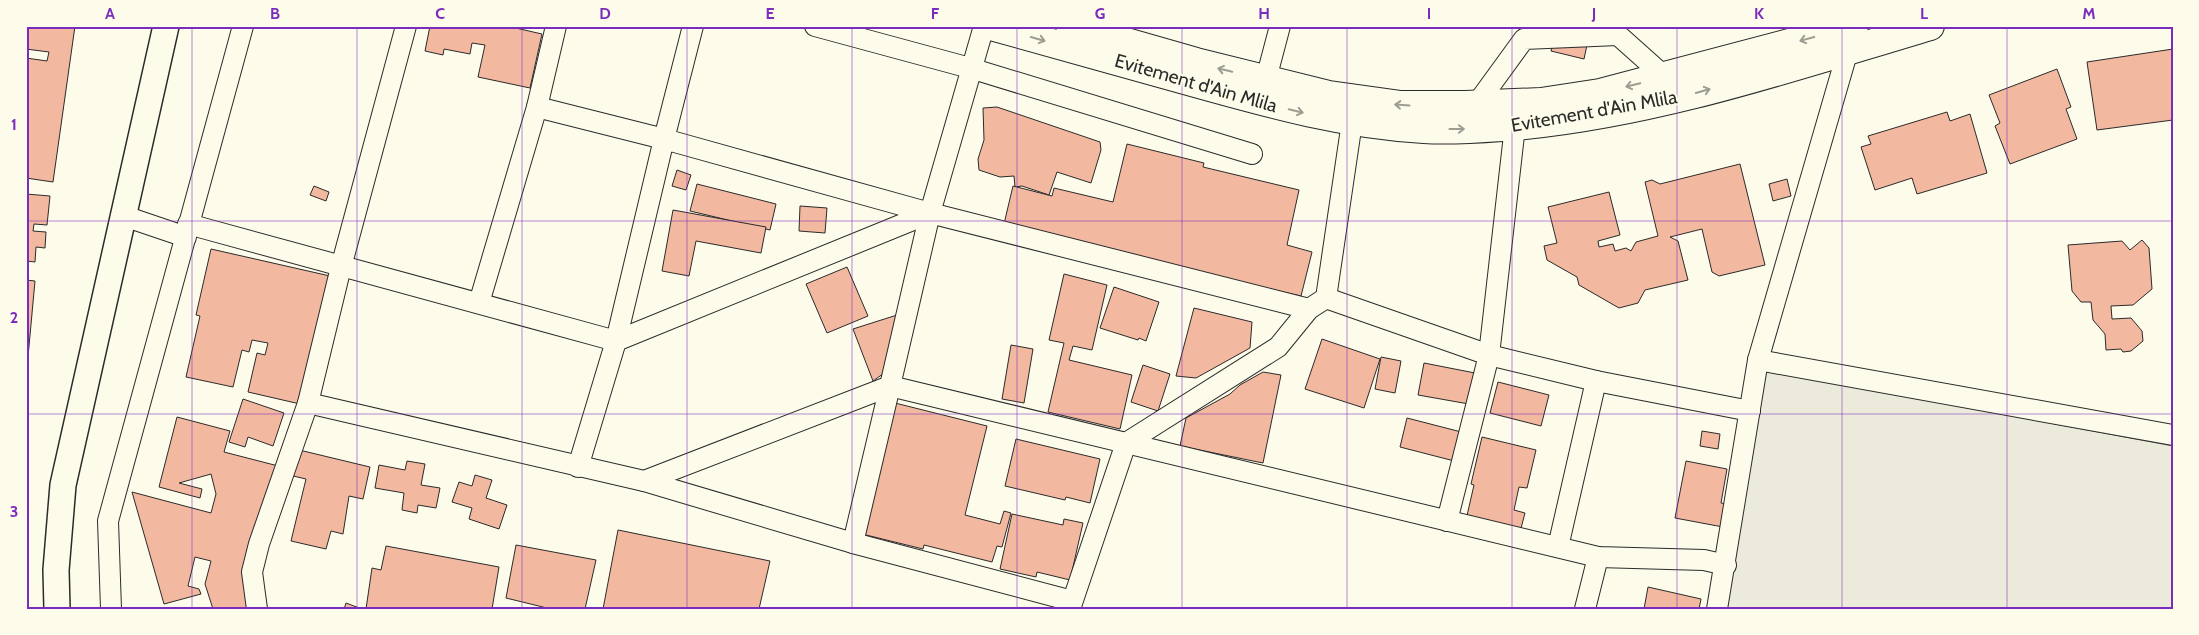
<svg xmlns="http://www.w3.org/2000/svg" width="2199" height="635" font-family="Cabin,sans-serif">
	<rect width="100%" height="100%" fill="#fdfbea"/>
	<polygon fill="#ecebdb" stroke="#74746e" points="1766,370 2173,446 2173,609 1726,609"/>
	<g fill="#f2b8a0" stroke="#2b2b2b">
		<polygon points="26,26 75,26 53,182 26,178 26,58 47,61 49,52 26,49"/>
		<polygon points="430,26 507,26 542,34 530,88 478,77 485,45 472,43 470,54 444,49 443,55 425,51"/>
		<polygon points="1557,26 1591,26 1584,59 1551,51"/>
		<polygon points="2173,49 2173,120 2097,130 2087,62"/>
		<polygon points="2057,69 2071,107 2066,109 2077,139 2010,164 1995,126 2000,123 1989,95"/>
		<polygon points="997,107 1100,142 1101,150 1091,183 1057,172 1049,195 1022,186 1015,187 1014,176 1000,177 979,170 978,159 984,140 983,108"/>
		<polygon points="1947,112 1950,121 1970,114 1987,173 1917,194 1912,178 1875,190 1861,147 1871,144 1868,136"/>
		<polygon points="1127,144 1204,163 1203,167 1299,190 1287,245 1312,252 1301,296 1270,289 1269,294 1003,228 1013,186 1052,196 1054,188 1113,202"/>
		<polygon points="1740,164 1765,265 1719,276 1712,272 1702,229 1670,237 1678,241 1688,280 1645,290 1638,303 1619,308 1579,285 1577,277 1547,260 1544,246 1557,243 1548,207 1609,192 1620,235 1598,241 1599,247 1613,244 1615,251 1626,248 1631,251 1636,242 1658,236 1645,182 1652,180 1660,184"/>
		<polygon points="677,170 691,175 686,190 672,186"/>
		<polygon points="1787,179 1791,196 1773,201 1769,184"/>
		<polygon points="697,184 776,204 770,230 690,211"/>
		<polygon points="314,186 329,192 326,201 310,195"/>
		<polygon points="26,194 50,196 47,225 34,224 33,231 46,232 45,248 36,247 35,262 26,261"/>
		<polygon points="800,206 827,208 825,233 799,231"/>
		<polygon points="673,210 766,227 761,253 696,241 689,276 662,271"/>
		<polygon points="2142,240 2149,248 2152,289 2133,305 2111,306 2112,319 2131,318 2142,331 2143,341 2131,351 2123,352 2121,349 2106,350 2105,334 2093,320 2091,302 2081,302 2072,291 2068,245 2122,241 2130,250"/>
		<polygon points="211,249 330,276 300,404 248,392 257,353 265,355 268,343 252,340 249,352 242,350 233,387 186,377 200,316 196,315"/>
		<polygon points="847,267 868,316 827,333 806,284"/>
		<polygon points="1064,274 1107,285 1092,350 1073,346 1069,360 1132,375 1120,429 1048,412 1064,343 1049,340"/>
		<polygon points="26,280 35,281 28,357 26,356"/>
		<polygon points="1114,287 1159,302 1146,341 1139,338 1138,340 1100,328"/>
		<polygon points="1194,308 1252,322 1250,348 1196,378 1176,376"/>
		<polygon points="897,315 887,371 873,381 853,329"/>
		<polygon points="1322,339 1380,359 1364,408 1305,389"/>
		<polygon points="1011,345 1033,349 1024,403 1002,399"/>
		<polygon points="1381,357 1401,361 1395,393 1375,389"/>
		<polygon points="1424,363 1475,373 1469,404 1418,395"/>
		<polygon points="1143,365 1170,374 1158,411 1131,402"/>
		<polygon points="1263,372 1281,375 1263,463 1180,446 1186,418 1230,394 1240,385"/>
		<polygon points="1498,382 1549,395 1541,426 1490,413"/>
		<polygon points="243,399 284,413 273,446 248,437 245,447 229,442"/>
		<polygon points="895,403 987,426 965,515 1000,524 1004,511 1011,513 1002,547 997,546 992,562 924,545 923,549 862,534"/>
		<polygon points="177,417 230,431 224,452 286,468 249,609 213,609 205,584 211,561 195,557 188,586 199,589 201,594 164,604 132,492 211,513 216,494 211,474 179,483 202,489 200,498 159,487"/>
		<polygon points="1407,418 1473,435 1466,464 1400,447"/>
		<polygon points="1702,431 1720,434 1718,449 1700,446"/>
		<polygon points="1482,437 1536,450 1527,488 1519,487 1514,510 1525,513 1520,532 1466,520 1474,485 1471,484"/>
		<polygon points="1016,439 1100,459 1090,503 1066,497 1065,500 1005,486"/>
		<polygon points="295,449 370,467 363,499 349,496 343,534 331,531 326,549 291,541 306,479 289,475"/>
		<polygon points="407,461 425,464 421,485 440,488 436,508 418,505 417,513 402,510 404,493 375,488 379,465 405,470"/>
		<polygon points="1686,461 1727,469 1721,503 1727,504 1723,527 1675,518"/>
		<polygon points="475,475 492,480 486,498 507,505 499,529 469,519 472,508 452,502 459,482 472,486"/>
		<polygon points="1012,514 1063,525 1064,519 1083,523 1070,580 1037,572 1036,577 1000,569"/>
		<polygon points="618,530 770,561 759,609 603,609"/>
		<polygon points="516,545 596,560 585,609 551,609 506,598"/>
		<polygon points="386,546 499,567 492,609 366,609 372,568 381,570"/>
		<polygon points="1648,587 1701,599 1699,609 1644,609"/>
		<polygon points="346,603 362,609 344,609"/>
	</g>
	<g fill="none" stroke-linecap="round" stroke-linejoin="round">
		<defs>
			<g id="minor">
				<polyline points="815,26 970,68 1252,154"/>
				<polyline points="984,26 930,213 1309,309"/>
				<polyline points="1266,79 1280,26"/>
				<polyline points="1476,105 1524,39 1618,35 1665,77"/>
				<polyline points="537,107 664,139 693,26"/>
				<polyline points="930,213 890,386 1598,557 1704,560 1726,565"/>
				<polyline points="124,216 186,237"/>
				<polyline points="188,224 616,341 664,139 930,213"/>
				<polyline points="1326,298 1489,355 1596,381 1750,411"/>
				<polyline points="479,303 537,107 556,26"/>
				<polyline points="1758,360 2173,435"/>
				<polyline points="308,403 341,267 406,26"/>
				<polyline points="578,467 616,341 930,213"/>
				<polyline points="644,481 853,543"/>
				<polyline points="1447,521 1489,355 1515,126"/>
				<polyline points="1558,547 1596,381"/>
				<polyline points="111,609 108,521 243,26"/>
				<polyline points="257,609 252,572 259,544 308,403 644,481 890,386 853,543 1072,601"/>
				<polyline points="1070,609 1126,443 1278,347 1309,309 1326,298 1352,122"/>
				<polyline points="1585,609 1598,557"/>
				<polyline points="1717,609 1758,360 1848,50 1846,41"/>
			</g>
			<polyline id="major" points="57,609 56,570 63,485 166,26"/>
			<g id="highway">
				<path d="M991,26C1058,45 1125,63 1192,82C1271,104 1341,124 1424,129C1455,131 1486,128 1516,126C1658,113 1795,66 1930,26"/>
				<polyline points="1070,26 1196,62 1329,95 1401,105 1465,105 1541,102 1600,93 1854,26"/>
			</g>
		</defs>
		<use href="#minor" stroke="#2b2b2b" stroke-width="22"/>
		<use href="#major" stroke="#2b2b2b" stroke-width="28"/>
		<use href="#highway" stroke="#2b2b2b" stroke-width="30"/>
		<use href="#minor" stroke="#fdfbea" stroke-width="20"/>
		<use href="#major" stroke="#fdfbea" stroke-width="25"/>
		<use href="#highway" stroke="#fdfbea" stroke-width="28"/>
	</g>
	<defs><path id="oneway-shaft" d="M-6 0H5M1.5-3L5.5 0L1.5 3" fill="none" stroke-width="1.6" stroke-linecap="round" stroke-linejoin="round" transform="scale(1.25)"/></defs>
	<g stroke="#9e9d94">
		<use href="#oneway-shaft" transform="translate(1038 39) rotate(16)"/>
		<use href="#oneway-shaft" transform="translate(1807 39) rotate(165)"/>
		<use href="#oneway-shaft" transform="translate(1225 70) rotate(-167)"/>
		<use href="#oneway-shaft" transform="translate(1633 85) rotate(166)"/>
		<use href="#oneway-shaft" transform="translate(1703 91) rotate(-16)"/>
		<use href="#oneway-shaft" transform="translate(1402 105) rotate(-176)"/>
		<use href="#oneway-shaft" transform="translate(1296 111) rotate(14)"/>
		<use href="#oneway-shaft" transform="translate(1457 129)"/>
	</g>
	<path fill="none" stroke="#7b2cbf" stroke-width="1" stroke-opacity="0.55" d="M192,26V609M357,26V609M522,26V609M687,26V609M852,26V609M1017,26V609M1182,26V609M1347,26V609M1512,26V609M1677,26V609M1842,26V609M2007,26V609M26,221H2173M26,414H2173"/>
	<g text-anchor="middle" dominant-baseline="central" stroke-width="4" stroke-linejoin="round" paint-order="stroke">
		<g font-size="19" fill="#2b2b2b" stroke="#fdfbea">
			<text transform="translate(1196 83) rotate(16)">Evitement d'Ain Mlila</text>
			<text transform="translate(1594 111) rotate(-10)">Evitement d'Ain Mlila</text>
		</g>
	</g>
	<rect width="2199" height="635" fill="none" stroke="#fdfbea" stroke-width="55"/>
	<rect x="28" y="28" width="2144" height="580" fill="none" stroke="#7b2cbf" stroke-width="2"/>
	<g font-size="16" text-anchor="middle" font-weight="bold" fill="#7b2cbf">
		<text x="110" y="19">A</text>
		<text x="275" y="19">B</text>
		<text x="440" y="19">C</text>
		<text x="605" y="19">D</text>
		<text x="770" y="19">E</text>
		<text x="935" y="19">F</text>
		<text x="1100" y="19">G</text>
		<text x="1264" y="19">H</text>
		<text x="1429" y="19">I</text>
		<text x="1594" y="19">J</text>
		<text x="1759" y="19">K</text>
		<text x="1924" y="19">L</text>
		<text x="2089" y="19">M</text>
		<text x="14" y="130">1</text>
		<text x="14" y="323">2</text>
		<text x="14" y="517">3</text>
	</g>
</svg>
